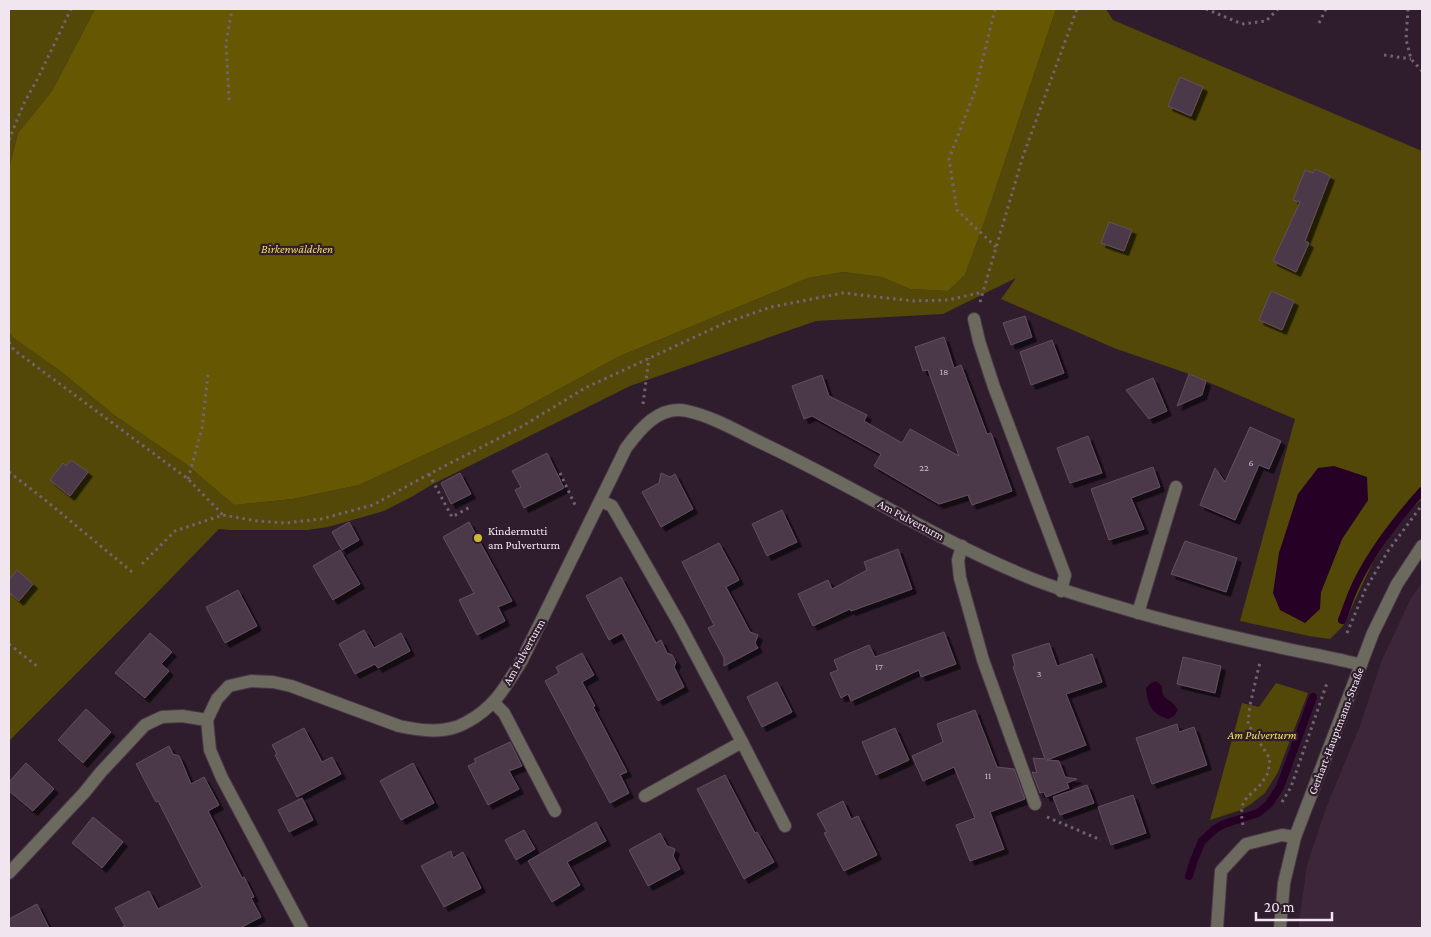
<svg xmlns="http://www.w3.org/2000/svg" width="1431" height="937" font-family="'Crimson Pro',serif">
	<defs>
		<filter id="shadow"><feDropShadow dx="4.5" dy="4.5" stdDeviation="0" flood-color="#0009"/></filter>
	</defs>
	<rect width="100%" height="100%" fill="#2f1d2d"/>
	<polygon fill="#3d263a" points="1422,583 1422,928 1300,928 1299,923 1307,865 1326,808 1360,726 1382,660 1411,598"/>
	<g fill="#534807" fill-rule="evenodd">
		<polygon points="9,9 95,9 52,91 18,133 9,168"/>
		<path d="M1056,9H1106L1113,20L1422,151V499L1401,519L1373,562L1343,626L1330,639L1309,636L1240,621L1295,419L1189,374L1114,348L1001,299L1016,278L943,314L816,321L630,386L433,484L413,496L384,511L328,527L307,530H231L219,529L144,606L9,741V331L12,337L59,370L114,415L187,465L234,505L293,499L359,485L513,414L618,357L808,278L843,272L882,277L910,289L948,291L965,275L985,220ZM1334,466L1368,500L1342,539L1321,592Z"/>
		<polygon points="1276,683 1308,693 1278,772 1265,793 1251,804 1241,810 1210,820 1242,703 1259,707"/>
	</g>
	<polygon fill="#665803" points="95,9 1056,9 985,220 965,275 948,291 910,289 882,277 843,272 808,278 618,357 513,414 359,485 293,499 234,505 187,465 114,415 59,370 12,337 9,331 9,168 18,133 52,91"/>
	<g fill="#270025">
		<polygon points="1334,466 1367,477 1368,500 1342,539 1321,592 1320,609 1305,623 1280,610 1273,593 1279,553 1298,494 1318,468"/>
		<path d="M1156,681L1162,686C1161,702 1172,698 1178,710L1174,716L1168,719C1151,713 1148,706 1146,688L1151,683Z"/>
	</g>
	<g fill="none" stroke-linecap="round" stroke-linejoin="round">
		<g stroke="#270025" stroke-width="8">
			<path d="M1342,620C1346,610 1349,600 1353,591C1369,554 1396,520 1422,491"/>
			<polyline points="1189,876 1194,860 1202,841 1215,829 1224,824 1258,813 1269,804 1280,787 1313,697"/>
		</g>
	</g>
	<g fill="#4c394a" stroke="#634e60" filter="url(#shadow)">
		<polygon points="1180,77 1203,87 1191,116 1168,106"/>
		<polygon points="1315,169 1330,176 1305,241 1309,243 1296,272 1273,261 1300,202 1293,200 1305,170 1313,173"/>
		<polygon points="1109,222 1132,230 1124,251 1101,243"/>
		<polygon points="1271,291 1294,301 1282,330 1259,320"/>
		<polygon points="1025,316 1032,337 1011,345 1003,323"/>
		<polygon points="944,337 954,368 961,365 987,434 991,433 1012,491 972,505 968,495 939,504 874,466 881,454 812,416 804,419 792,386 822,375 829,396 867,415 864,421 902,443 910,429 959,456 928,370 923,371 915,347"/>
		<polygon points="1052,340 1064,373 1031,385 1020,352"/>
		<polygon points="1189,374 1206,381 1202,395 1177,406"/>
		<polygon points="1153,378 1167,411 1149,419 1126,390"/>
		<polygon points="1250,427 1281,441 1269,469 1259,465 1235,520 1200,505 1215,468 1225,482"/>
		<polygon points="1088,436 1102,473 1070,483 1057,448"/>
		<polygon points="547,453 564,488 524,508 515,490 521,487 512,471"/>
		<polygon points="71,460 88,472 70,496 50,480 63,463 66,466"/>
		<polygon points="1153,467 1160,487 1131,498 1144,529 1109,540 1091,489"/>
		<polygon points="460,473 471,494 451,504 441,483"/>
		<polygon points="661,473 670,477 675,474 693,509 661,527 642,492 659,483"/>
		<polygon points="782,510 797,542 767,556 752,524"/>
		<polygon points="349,522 359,540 342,550 332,532"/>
		<polygon points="469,522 512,601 498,607 505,621 477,635 459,600 474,593 443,537"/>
		<polygon points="1185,541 1237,558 1226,592 1171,574"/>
		<polygon points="719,543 739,580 726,587 750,632 758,635 755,643 758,648 724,666 724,658 708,628 714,625 682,562"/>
		<polygon points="898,549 912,589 851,611 850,609 813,626 798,594 828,580 832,589 867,570 864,562"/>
		<polygon points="340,550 360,584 333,600 313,566"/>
		<polygon points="17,570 33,584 19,601 9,592 9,580"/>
		<polygon points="621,577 656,643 661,640 667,653 672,655 676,662 674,667 684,687 658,701 622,633 609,640 586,596"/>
		<polygon points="238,590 257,626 225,643 206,607"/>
		<polygon points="364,630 374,648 401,633 410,651 378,668 375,664 355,674 339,644"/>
		<polygon points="944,632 956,664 921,677 919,670 851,701 848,694 841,698 830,673 838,670 834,660 869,645 875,657"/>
		<polygon points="150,633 172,652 161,664 169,671 145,698 115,673"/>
		<polygon points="1049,643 1057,666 1092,654 1102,682 1066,694 1086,745 1047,760 1059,761 1065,777 1077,779 1067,783 1069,788 1046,797 1044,792 1040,793 1032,772 1037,773 1033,758 1045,759 1013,667 1015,666 1012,655"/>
		<polygon points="582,653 594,675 582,682 595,706 593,707 627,772 620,775 629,793 610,803 545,681 559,673 556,667"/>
		<polygon points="1183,657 1221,666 1215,693 1177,684"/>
		<polygon points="777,682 792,712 762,727 747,697"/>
		<polygon points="86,709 111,732 83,763 58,740"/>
		<polygon points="975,710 997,767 1014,769 1025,799 990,812 1004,849 970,861 956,825 975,818 954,767 923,781 912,756 943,742 937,724"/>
		<polygon points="1177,724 1179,732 1194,727 1207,765 1152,784 1136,738"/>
		<polygon points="304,728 322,762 332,757 341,774 297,797 275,755 277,754 272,745"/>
		<polygon points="895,728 909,760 876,775 862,742"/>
		<polygon points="510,742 522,766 509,771 519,789 488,805 468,766 476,762 474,759"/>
		<polygon points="169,746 173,754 179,756 181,760 191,784 204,777 219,805 208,811 242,878 244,877 254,897 251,898 261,917 240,928 121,928 125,926 115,908 149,891 158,909 202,887 158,801 156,802 136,764"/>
		<polygon points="26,763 54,789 33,811 9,791 9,782"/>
		<polygon points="413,763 434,803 401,820 380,781"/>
		<polygon points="725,775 755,833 757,832 774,862 744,879 697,789"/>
		<polygon points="1087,785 1094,803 1060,815 1053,797"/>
		<polygon points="1133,795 1146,833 1111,845 1098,807"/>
		<polygon points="302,798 313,820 289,832 278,810"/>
		<polygon points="843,801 851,819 858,816 877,855 844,871 824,833 827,832 817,814"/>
		<polygon points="93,817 123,842 102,868 72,843"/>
		<polygon points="596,822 606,841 567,862 580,885 552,902 528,861"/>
		<polygon points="524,830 535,849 516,860 505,840"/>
		<polygon points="660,833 667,846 675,849 673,856 680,869 648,886 629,850"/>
		<polygon points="451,851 453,858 463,852 481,888 444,907 421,866"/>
		<polygon points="37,904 49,928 9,928 9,919"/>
	</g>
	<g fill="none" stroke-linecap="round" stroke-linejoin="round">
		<defs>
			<g id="minor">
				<polyline points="974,319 979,341 994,387 1065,575 1061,591"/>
				<polyline points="601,501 612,506 635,546 679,623 742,742 785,826"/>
				<polyline points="962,546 958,560 960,578 983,660 1035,804"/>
				<polyline points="1138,613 1176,487"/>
				<polyline points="494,703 504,713 555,811"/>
				<polyline points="645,796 742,742"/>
				<polyline points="9,873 84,793 101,772 145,725 162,717 182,716 207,720"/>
				<path d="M302,928L222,778L210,750L207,720L217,699L229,686L251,681L273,682L291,686L399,726C418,730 438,733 456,727C460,726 463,724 467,722C495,707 506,686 522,660L626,448C640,429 659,405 687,411C715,417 742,434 768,446C854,487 935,538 1023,575C1055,589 1088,598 1122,608C1172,623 1223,635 1274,646C1303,653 1332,657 1361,665"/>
				<polyline points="1217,928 1221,871 1246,844 1282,835 1295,837"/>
				<polyline points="1280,928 1284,883 1295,837 1373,633 1397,584 1422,546"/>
			</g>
		</defs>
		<use href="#minor" stroke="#4a3948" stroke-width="14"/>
		<g stroke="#736371" stroke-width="3" stroke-dasharray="2.5 4" stroke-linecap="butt">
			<polyline points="995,9 975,91 949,159 957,210 996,247"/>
			<polyline points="1206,9 1242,24 1266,21 1278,9"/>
			<polyline points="1408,9 1406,39 1411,59 1422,71"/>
			<polyline points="1319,23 1326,9"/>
			<polyline points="1384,55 1411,59"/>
			<polyline points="229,100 226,43 232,9"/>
			<polyline points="9,140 23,105 38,78 71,9"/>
			<polyline points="980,302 1023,156 1077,9"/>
			<polyline points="9,342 14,350 188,479 223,515"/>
			<polyline points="643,404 649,358"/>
			<polyline points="9,472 44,499 132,572"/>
			<polyline points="560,473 576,507"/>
			<polyline points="429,474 452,517 470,507"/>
			<polyline points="188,479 202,429 208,373"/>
			<polyline points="142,564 175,531 223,515 257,521 286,523 321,519 373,505 429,474 521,427 585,388 725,323 771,307 843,293 914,301 948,300 983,292"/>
			<polyline points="1347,633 1365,590 1388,551 1422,505"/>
			<polyline points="9,644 38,667"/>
			<polyline points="1282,802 1291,787 1327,683"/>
			<polyline points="1047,817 1101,840"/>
			<path d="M1243,825C1237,794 1252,799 1265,778C1269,773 1269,765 1270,759L1248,724L1250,705L1260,662"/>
		</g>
		<use href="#minor" stroke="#6c6a5f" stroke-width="12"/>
	</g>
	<circle fill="#cfb837" stroke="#2f1d2d" stroke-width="2" cx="478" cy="538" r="5"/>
	<g text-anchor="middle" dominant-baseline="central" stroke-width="4.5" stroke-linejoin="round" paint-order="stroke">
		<g font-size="10" fill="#c8bac6">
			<text x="944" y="371">18</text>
			<text x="1251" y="462">6</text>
			<text x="924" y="467">22</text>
			<text x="879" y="666">17</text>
			<text x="1039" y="673">3</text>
			<text x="988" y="775">11</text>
		</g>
		<g font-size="12" font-style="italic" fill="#f8df61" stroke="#2f1d2d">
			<text x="297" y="249">Birkenwäldchen</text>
			<text x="1262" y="735">Am Pulverturm</text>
		</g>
		<g font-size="12" fill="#f1e5ef" stroke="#2f1d2d">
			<text transform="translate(911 520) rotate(28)">Am Pulverturm</text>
			<text transform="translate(524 652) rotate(-61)">Am Pulverturm</text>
			<text transform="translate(1336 731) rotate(-69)">Gerhart-Hauptmann-Straße</text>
		</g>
		<g font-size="12" fill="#f1e5ef" stroke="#2f1d2d" text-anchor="start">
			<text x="488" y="531">Kindermutti<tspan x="488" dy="14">am Pulverturm</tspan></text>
		</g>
	</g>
	<rect width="1431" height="937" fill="none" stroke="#f1e5ef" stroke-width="20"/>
	<path d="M1256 912v8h76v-8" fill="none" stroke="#f1e5ef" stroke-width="2.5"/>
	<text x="1264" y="912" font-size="15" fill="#f1e5ef" stroke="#2f1d2d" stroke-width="4" paint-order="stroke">20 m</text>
</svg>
